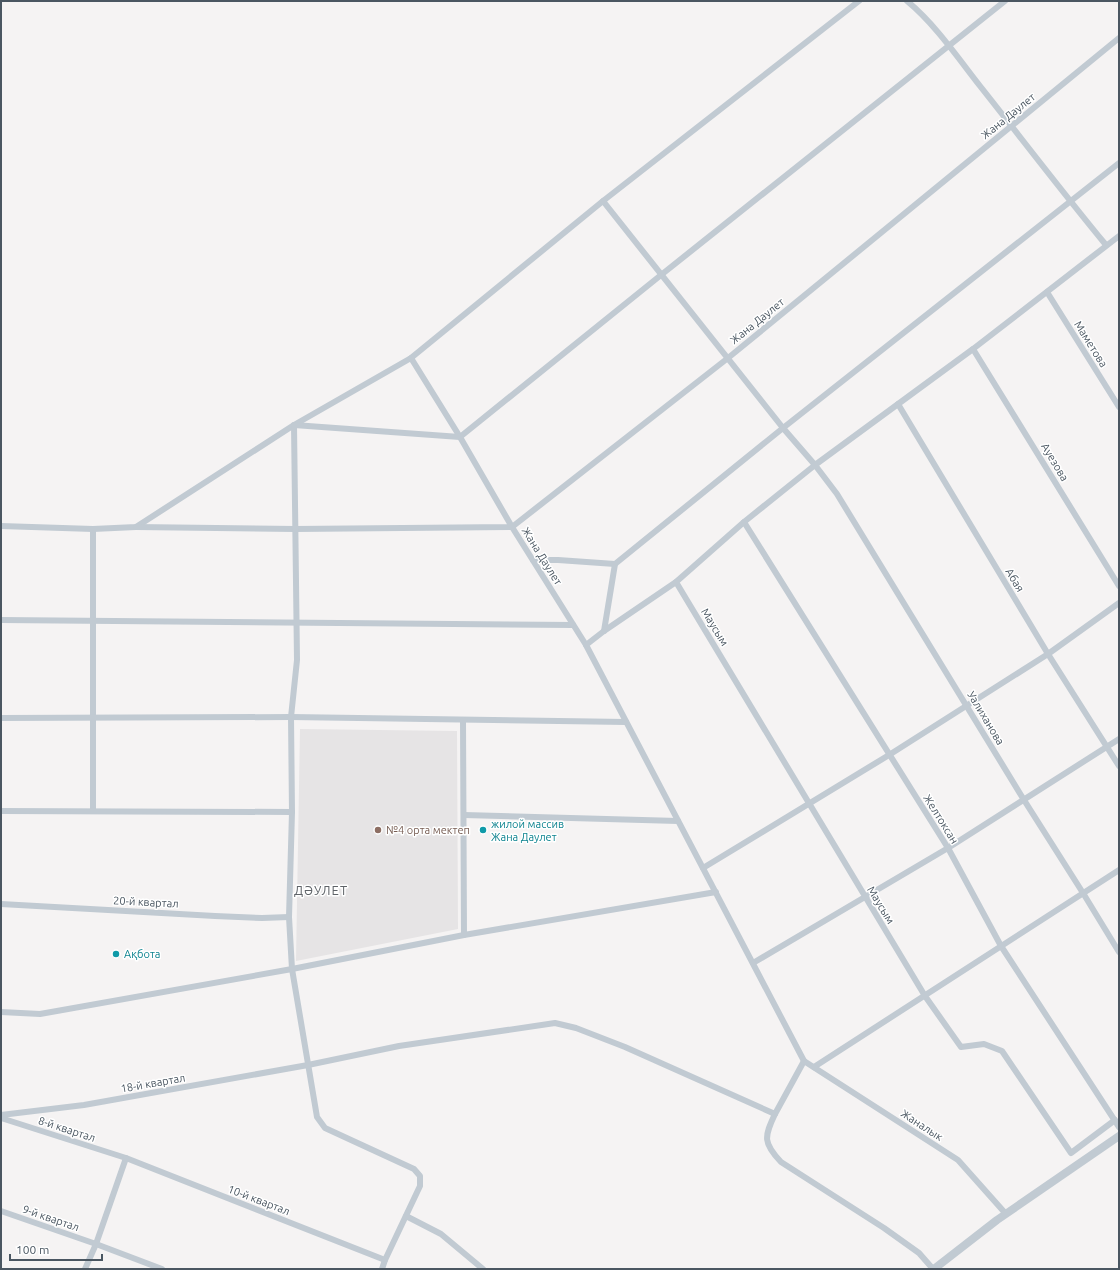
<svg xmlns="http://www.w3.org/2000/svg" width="1120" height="1270" font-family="Ubuntu,sans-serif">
	<rect width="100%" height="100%" fill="#f5f3f3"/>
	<polygon fill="#e6e4e5" points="300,729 457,731 458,929 296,961"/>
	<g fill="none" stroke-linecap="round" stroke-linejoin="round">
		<g stroke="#c1cad2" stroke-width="6">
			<polyline points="859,1 603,201 783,428 815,465 973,349 1119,236"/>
			<path d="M907,1C935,24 958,58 980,86C1022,139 1063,193 1106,245"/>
			<polyline points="1047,292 1119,407"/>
			<polyline points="973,349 1119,586"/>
			<polyline points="898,404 1048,654 1119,766"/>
			<polyline points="744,522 948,848 1001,946 1119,1127"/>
			<polyline points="1,526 93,529 136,527 294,425 411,358"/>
			<polyline points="136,527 295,529 512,527 460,437 411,358 603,201"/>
			<polyline points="93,529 93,811"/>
			<polyline points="533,560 558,560 615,564"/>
			<polyline points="676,582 925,996 961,1047 984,1044 1002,1051 1071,1153 1115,1120"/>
			<polyline points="1,620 573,625"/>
			<polyline points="604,631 615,564 783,428 1119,163"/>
			<polyline points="586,645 512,527 728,358 1119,38"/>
			<polyline points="1,718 291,717 626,722"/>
			<polyline points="1,811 292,812"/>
			<polyline points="464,815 678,821"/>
			<polyline points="703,868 889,755 1048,654 1119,603"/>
			<polyline points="1,904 215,916 262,918 289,917"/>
			<polyline points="464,935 716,892"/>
			<polyline points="753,963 948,848 1119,739"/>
			<polyline points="1,1012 40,1014 292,969 464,935 463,720"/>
			<polyline points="814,1067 1119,870"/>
			<path d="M775,1114C764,1137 763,1143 781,1162L884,1228L919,1253L933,1269"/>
			<polyline points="1,1115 84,1105 308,1065 399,1046 555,1023 576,1028 625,1047 775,1114 804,1061"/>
			<polyline points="1,1118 126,1158 385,1260"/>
			<polyline points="1,1211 96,1244 162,1269"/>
			<polyline points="1006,1214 958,1160 804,1061 586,645 604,631 676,582 744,522 815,465 837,494 1024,800 1083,893 1119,952"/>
			<polyline points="406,1216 441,1234 483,1269"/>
			<polyline points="85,1269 96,1244 126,1158"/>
			<polyline points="382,1269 385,1260 420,1186 420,1176 414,1169 325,1128 317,1117 292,969 289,917 292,812 291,717 297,660 294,425 460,437 661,275 1005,1"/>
		</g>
		<polyline stroke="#c1cad2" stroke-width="8" points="934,1269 997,1220 1119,1136"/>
	</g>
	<circle fill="#8d6e63" stroke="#fff" stroke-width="1.5" cx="378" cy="830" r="4"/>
	<g fill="#0f9aa8" stroke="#fff" stroke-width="1.5">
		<circle cx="483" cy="830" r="4"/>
		<circle cx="116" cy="954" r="4"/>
	</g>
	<g text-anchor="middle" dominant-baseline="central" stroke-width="3" stroke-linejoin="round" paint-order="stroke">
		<g font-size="11" fill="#4a5661" stroke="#fff">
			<text transform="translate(1008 116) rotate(-39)">Жана Даулет</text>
			<text transform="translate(757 321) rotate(-39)">Жана Даулет</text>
			<text transform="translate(1091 344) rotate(58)">Маметова</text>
			<text transform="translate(1055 462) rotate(59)">Ауезова</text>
			<text transform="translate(542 556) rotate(58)">Жана Даулет</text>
			<text transform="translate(1015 580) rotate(59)">Абая</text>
			<text transform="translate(715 627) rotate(59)">Маусым</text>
			<text transform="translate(986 718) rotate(59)">Уалиханова</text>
			<text transform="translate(941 819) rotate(58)">Желтоксан</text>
			<text transform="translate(146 902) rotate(3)">20-й квартал</text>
			<text transform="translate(881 905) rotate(59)">Маусым</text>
			<text transform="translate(153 1083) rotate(-10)">18-й квартал</text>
			<text transform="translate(922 1125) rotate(33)">Жаналык</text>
			<text transform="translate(67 1129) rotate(18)">8-й квартал</text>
			<text transform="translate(259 1200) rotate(21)">10-й квартал</text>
			<text transform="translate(51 1218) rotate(19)">9-й квартал</text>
		</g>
		<g font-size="11" fill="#0d838f" stroke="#fff" text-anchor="start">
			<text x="491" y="824">жилой массив<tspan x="491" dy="13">Жана Даулет</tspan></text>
			<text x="124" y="954">Ақбота</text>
		</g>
		<g font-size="11" fill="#785e54" stroke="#fff" text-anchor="start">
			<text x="386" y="830">№4 орта мектеп</text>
		</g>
		<g font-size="13" letter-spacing="1" fill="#5f6368" stroke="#fff">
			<text x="321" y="890">ДӘУЛЕТ</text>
		</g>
	</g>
	<rect width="1120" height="1270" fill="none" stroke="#4a5661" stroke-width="4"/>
	<path d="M10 1254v6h92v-6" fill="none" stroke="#4a5661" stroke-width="2"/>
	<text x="16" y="1254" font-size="12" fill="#4a5661" stroke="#ffffff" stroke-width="3" paint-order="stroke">100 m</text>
</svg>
